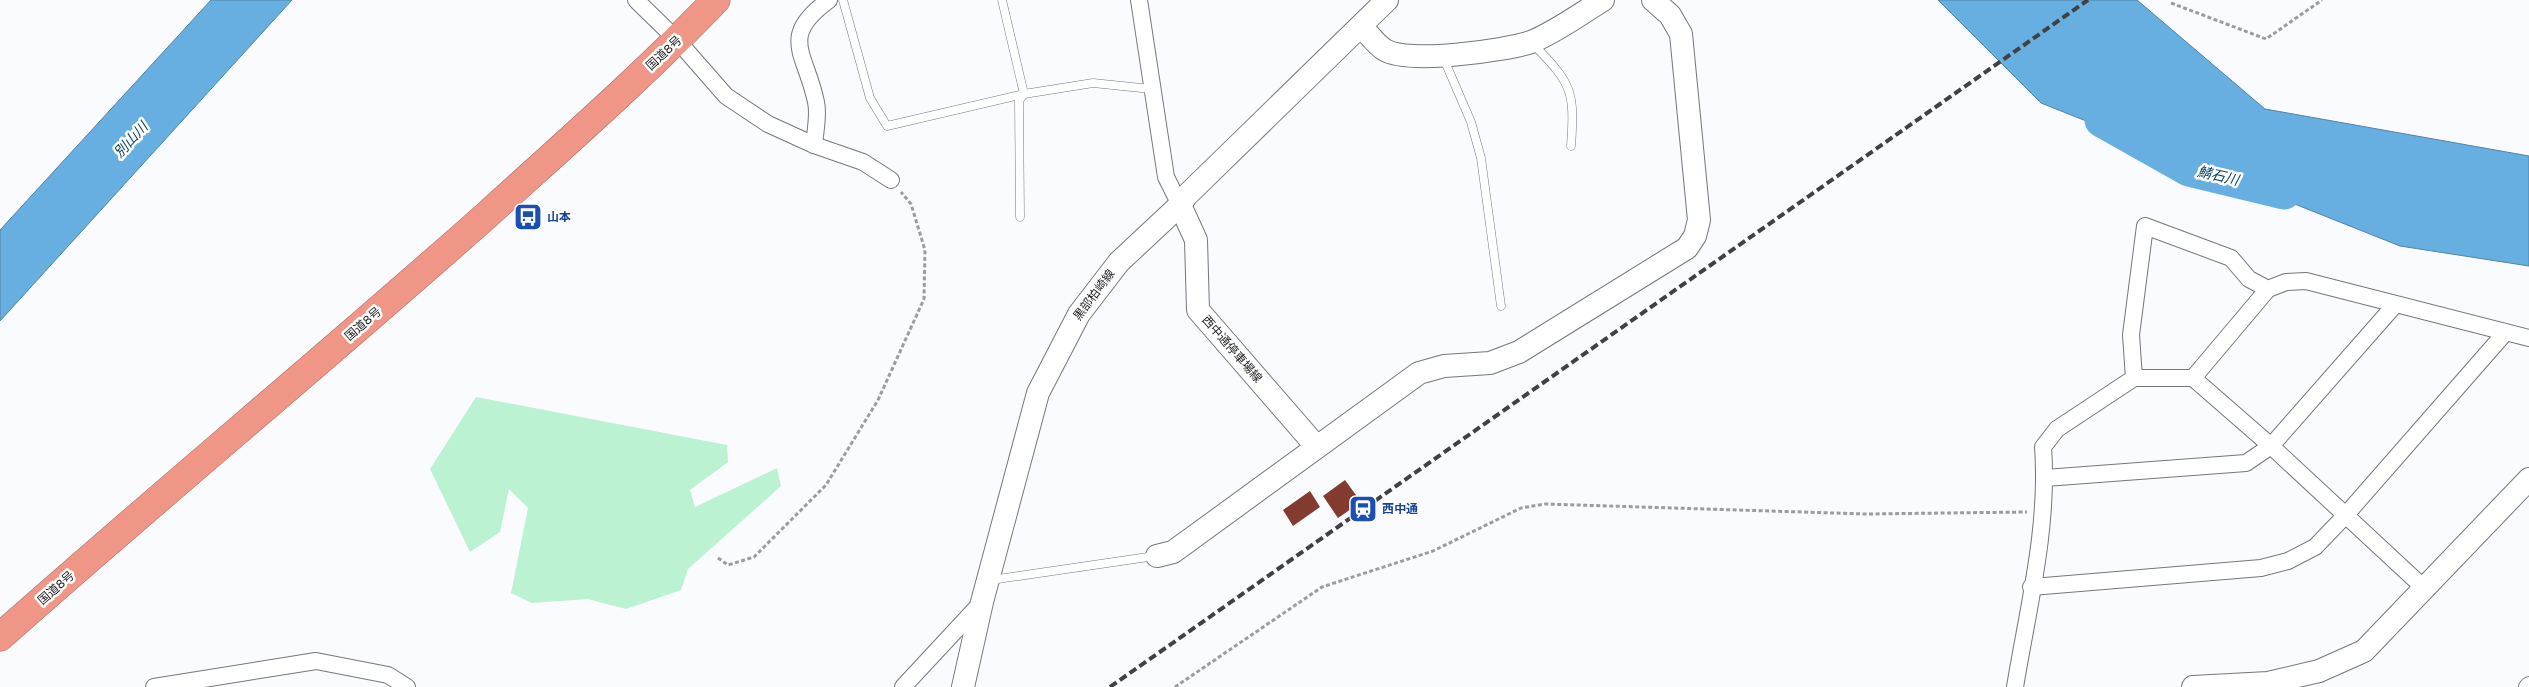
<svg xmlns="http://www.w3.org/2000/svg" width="2529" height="687" font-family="'Varela Round','Noto Sans JP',sans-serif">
	<rect width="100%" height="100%" fill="#fafbfe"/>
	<polygon fill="#bbf2d1" points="476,397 727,445 728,462 690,490 695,507 777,468 781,486 688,569 681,590 626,609 588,599 532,603 511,593 528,508 509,489 500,532 470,552 430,469"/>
	<g fill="#67afe1" stroke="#5083a6">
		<polygon points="211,0 292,0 0,321 0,230"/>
		<polygon points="1938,0 2137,0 2265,109 2529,156 2529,266 2400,246 2041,103"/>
	</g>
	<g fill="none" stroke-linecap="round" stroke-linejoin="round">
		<polyline stroke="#67afe1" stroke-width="35" points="2102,120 2189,169 2284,192"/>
	</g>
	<g fill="#833a2f">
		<polygon points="1345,480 1361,502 1338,518 1323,496"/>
		<polygon points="1310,491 1320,507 1293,526 1283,510"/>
	</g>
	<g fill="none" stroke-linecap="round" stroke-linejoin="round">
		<defs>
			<g id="lane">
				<polyline points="843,0 870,98 887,126 1024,94 1093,83 1151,89"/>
				<polyline points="1002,0 1024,94 1019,101 1020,217"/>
				<path d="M1534,45C1572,84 1575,91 1571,146"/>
				<polyline points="1443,57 1471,122 1481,158 1501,306"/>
				<polyline points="991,580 1155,556"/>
			</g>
			<g id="street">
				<polyline points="636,0 677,40 726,96 768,124 814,145 863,162 891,180"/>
				<polyline points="1139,0 1166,177 1180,205"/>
				<path d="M814,145C815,132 819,115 816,102C806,53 778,37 829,0"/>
				<polyline points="2134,378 2131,335 2145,226 2231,258 2249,279 2268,289 2286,282 2306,281 2529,338"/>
				<polyline points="2193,378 2268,289"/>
				<polyline points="2045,478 2246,463 2271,446 2394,306"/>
				<polyline points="2031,587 2261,568 2288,561 2315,547 2344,517 2505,333"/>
				<polyline points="154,687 316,661 388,675 407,687"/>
				<polyline points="903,687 982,602"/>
				<path d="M2015,687C2028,608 2049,527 2043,447L2057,429L2134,378H2193L2271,446L2424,588"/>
				<polyline points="2527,687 2529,685"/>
			</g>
			<g id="secondary">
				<path d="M1361,26C1368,33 1376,45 1385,50C1407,64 1504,51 1531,42C1556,32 1580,14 1603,0"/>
				<polyline points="1180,205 1196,240 1198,310 1316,446"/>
				<polyline points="1157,556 1173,552 1419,373 1444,366 1490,363 1519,352 1687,248 1695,236 1699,220 1681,34 1670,15 1653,0"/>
				<polyline points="963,687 982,602 1038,393 1079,314 1119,262 1180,205 1186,196 1387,0"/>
				<polyline points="2193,687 2268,683 2319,671 2364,651 2529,479"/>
			</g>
			<path id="highway" d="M0,637C161,494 327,357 488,214C565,144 644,75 716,0"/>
		</defs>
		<use href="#lane" stroke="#75777c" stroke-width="9"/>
		<use href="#street" stroke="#75777c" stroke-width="18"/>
		<use href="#secondary" stroke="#75777c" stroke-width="24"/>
		<use href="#highway" stroke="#a56b62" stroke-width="29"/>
		<g stroke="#9b9c9e" stroke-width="3" stroke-dasharray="4 2.5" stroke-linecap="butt">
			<polyline points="2171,3 2266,39 2322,0"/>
			<polyline points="718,558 728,565 754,557 826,485 878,400 924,299 925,250 911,204 901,192"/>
			<polyline points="1175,687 1322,587 1433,551 1521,508 1545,504 1866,514 2027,512"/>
		</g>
		<use href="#lane" stroke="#fff" stroke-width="8"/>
		<use href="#street" stroke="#fff" stroke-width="16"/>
		<use href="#secondary" stroke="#fff" stroke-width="22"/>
		<use href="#highway" stroke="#ef9687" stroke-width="28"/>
		<polyline stroke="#404143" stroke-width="4" stroke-dasharray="8 4" stroke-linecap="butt" points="1110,687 2088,0"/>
	</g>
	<defs>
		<symbol id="bus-square" viewBox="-11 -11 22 22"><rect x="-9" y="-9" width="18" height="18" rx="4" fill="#1a4fb4" stroke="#fff"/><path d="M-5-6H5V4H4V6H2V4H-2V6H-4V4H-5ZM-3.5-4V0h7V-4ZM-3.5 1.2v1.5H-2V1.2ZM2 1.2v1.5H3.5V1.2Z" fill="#fff"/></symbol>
		<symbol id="station-square" viewBox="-11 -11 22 22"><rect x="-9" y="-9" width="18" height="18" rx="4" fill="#1a4fb4" stroke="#fff"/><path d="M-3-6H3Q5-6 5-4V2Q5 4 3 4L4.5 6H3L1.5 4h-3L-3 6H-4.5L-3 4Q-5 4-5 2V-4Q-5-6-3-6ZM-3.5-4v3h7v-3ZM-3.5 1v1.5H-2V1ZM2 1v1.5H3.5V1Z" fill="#fff"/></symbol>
	</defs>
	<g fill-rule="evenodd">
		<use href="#bus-square" x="512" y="201" width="32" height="32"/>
		<use href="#station-square" x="1347" y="493" width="32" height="32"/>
	</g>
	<g text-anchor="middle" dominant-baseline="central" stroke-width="5" stroke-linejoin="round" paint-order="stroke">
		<g font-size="12" fill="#1b1c1e" stroke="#fff">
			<text transform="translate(664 53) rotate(-43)">国道8号</text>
			<text transform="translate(1094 295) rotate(-53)">黒部柏崎線</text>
			<text transform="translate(363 324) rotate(-41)">国道8号</text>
			<text transform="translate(1232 349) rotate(49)">西中通停車場線</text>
			<text transform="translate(56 588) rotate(-41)">国道8号</text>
		</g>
		<g font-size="12" font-weight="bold" fill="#164399" stroke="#fff" text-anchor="start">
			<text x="547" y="217">山本</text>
			<text x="1382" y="509">西中通</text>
		</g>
		<g font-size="14" font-style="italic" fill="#084364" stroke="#fff">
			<text transform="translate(131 140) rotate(-47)">別山川</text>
			<text transform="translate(2218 176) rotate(13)">鯖石川</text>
		</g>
	</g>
</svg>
